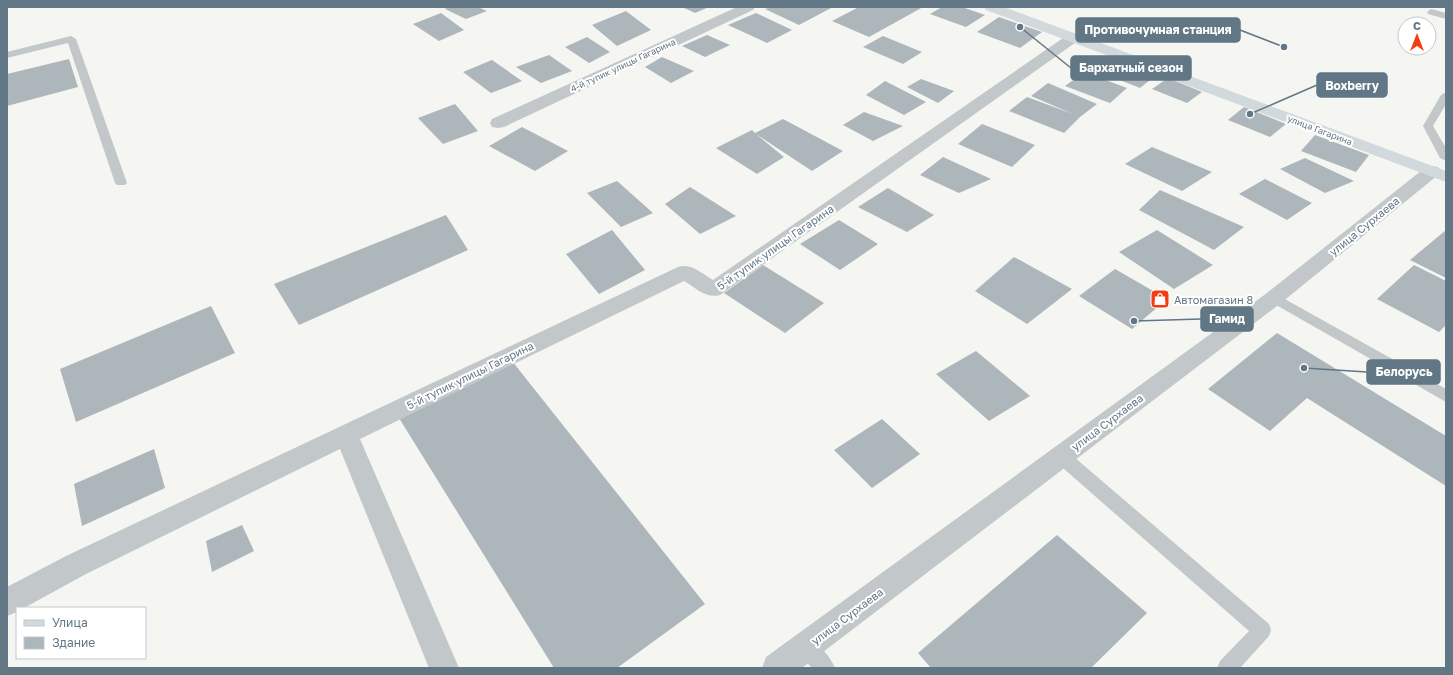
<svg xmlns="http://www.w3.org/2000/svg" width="1453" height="675" font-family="'Golos Text',sans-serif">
	<rect width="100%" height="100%" fill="#f5f5f1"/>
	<g fill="#adb6bb">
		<polygon points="449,7 478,7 487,11 466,19 445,9"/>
		<polygon points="682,7 709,7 695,13"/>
		<polygon points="772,7 833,7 799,25 765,9"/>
		<polygon points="859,7 923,7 869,37 832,21"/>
		<polygon points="942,7 962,7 985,15 966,27 930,14"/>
		<polygon points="626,11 651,30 617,46 592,25"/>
		<polygon points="441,13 464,30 439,41 413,24"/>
		<polygon points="756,13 792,30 767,43 728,25"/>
		<polygon points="999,17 1042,32 1020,48 977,32"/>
		<polygon points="707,35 730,45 705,57 682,46"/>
		<polygon points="883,36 922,52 903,64 863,47"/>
		<polygon points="587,37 610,52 589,63 565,47"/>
		<polygon points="549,55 572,71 541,83 516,67"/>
		<polygon points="1118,56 1160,72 1140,88 1097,71"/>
		<polygon points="662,57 694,71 671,83 645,67"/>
		<polygon points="69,59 78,87 7,106 7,74"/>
		<polygon points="492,60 522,81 491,93 463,72"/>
		<polygon points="1084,72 1127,88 1110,103 1065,86"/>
		<polygon points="1168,78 1202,92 1187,103 1152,89"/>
		<polygon points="921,79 954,91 938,103 907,87"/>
		<polygon points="885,81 926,102 904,115 866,95"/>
		<polygon points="1048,83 1097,104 1080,117 1064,133 1009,111 1027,97 1073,114 1031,96"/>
		<polygon points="455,104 478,131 443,144 418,118"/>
		<polygon points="1244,107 1286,124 1270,137 1228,120"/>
		<polygon points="864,112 903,126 873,141 843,125"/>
		<polygon points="783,119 843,151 812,171 756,134 784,157 757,174 716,148 752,130 755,133"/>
		<polygon points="982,124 1035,145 1012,167 958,144"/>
		<polygon points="522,127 568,151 535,171 489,146"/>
		<polygon points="1315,135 1369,155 1356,172 1301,151"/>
		<polygon points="1152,147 1212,172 1182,191 1125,164"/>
		<polygon points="943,157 991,179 959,193 920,175"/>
		<polygon points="1305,158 1354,181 1325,193 1280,169"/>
		<polygon points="1265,179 1312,203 1287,220 1239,194"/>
		<polygon points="617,181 653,213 621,227 587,193"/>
		<polygon points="690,187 736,216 700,234 665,204"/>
		<polygon points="888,188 934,215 907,232 858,207"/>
		<polygon points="1160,190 1244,227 1214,250 1139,210"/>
		<polygon points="446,215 468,250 299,325 274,284"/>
		<polygon points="839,220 878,244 840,270 800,244"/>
		<polygon points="612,230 645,270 599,294 566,254"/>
		<polygon points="1157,230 1213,265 1174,289 1119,252"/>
		<polygon points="1446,230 1446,278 1410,260"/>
		<polygon points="1014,257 1072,289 1027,324 975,291"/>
		<polygon points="763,265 824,303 785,333 724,293"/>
		<polygon points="1414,265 1446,281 1446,325 1439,332 1377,299"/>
		<polygon points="1115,269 1167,299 1132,329 1079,296"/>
		<polygon points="211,306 235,353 76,422 60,369"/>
		<polygon points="1277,333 1446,436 1446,486 1307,398 1270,431 1208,389"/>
		<polygon points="976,351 1030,396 989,421 936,374"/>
		<polygon points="512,361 705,604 617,668 554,668 399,418"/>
		<polygon points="882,419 920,454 872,488 834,450"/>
		<polygon points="154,449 165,488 82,526 74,484"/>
		<polygon points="242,525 254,551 212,572 206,541"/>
		<polygon points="1057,535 1147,613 1091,668 931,668 918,653"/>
	</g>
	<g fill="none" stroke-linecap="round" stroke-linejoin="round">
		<g fill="#c2c7ca" fill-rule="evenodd">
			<polygon points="1431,9 1446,13 1446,19 1428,14 1427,12"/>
			<polygon points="71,36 76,39 127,183 125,185 117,185 115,183 68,43 7,58 7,52"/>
			<polygon points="1446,92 1446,104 1433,126 1446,148 1446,161 1440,158 1423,126 1441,95"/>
			<polygon points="1274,293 1446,389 1446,402 1269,301 1267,298 1269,295"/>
			<polygon points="1061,449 1067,451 1269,624 1271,630 1269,636 1240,668 1217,668 1220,661 1249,631 1055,461 1053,456 1055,451"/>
			<path d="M806,638C818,642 830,656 835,668H812L799,654L796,647L799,640Z"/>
		</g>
		<g fill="#c2c7ca" fill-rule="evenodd">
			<polygon points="737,7 755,7 753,10 504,127 498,128 492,127 490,123 492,119"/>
			<path d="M1074,33L1079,34L1081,37L1079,40L720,295C706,299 696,288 684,281L360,439L459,668H429L340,449L86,574L24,608H17V612L7,616V587L66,556L678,267C691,263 701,273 713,280L1069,34Z"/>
			<polygon points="1432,166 1438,167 1441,171 1438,175 1281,303 802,668 762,668 766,657 1267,293 1426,167"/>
		</g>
		<polygon fill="#d2d9dd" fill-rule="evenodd" points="984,7 1004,7 1446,171 1446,182 986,10"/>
	</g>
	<defs>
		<symbol id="shop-square" viewBox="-11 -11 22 22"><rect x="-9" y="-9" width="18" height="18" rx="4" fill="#f53c11" stroke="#fff"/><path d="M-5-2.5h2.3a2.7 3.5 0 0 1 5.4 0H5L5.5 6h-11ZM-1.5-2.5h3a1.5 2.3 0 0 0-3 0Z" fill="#fff"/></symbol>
	</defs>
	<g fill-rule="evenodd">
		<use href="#shop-square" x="1149" y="288" width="22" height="22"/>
	</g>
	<g text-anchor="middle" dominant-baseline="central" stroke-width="4" stroke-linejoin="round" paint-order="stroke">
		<g font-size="9" fill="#617785" stroke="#fff">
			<text transform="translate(623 65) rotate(-25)">4-й тупик улицы Гагарина</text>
			<text transform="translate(1320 130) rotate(21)">улица Гагарина</text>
		</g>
		<g font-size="11" fill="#617785" stroke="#fff">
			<text transform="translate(1364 226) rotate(-39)">улица Сурхаева</text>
			<text transform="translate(775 247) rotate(-35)">5-й тупик улицы Гагарина</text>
			<text transform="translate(470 375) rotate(-26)">5-й тупик улицы Гагарина</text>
			<text transform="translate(1107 422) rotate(-37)">улица Сурхаева</text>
			<text transform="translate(847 616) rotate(-37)">улица Сурхаева</text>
		</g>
		<g font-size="11" fill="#617785" stroke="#fff" text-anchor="start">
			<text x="1174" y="299">Автомагазин 8</text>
		</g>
	</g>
	<path fill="none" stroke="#617785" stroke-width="1.5" d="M1284 47L1240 30M1020 27L1071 68M1250 114L1317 85M1134 321L1201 319M1304 368L1367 372"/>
	<g fill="#617785" stroke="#fff" stroke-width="1.5">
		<circle cx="1284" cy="47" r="4"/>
		<circle cx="1020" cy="27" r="4"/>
		<circle cx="1250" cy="114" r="4"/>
		<circle cx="1134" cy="321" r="4"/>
		<circle cx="1304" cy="368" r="4"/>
	</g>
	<g fill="#617785" stroke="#617785" stroke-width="1.5">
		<rect x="1076" y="18" width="164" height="24" rx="4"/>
		<rect x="1071" y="56" width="120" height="24" rx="4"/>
		<rect x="1317" y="73" width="70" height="24" rx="4"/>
		<rect x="1201" y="307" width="52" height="24" rx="4"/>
		<rect x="1367" y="360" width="73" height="24" rx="4"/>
	</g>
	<g font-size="12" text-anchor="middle" font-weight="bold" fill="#fff">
		<text x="1158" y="34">Противочумная станция</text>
		<text x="1131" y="72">Бархатный сезон</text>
		<text x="1352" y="90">Boxberry</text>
		<text x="1227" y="323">Гамид</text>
		<text x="1404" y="376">Белорусь</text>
	</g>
	<rect width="1453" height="675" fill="none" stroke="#617785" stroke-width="16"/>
	<rect x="16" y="607" width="130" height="52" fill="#ffffff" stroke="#c0c9ce"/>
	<rect x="24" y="620" width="20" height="6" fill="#d2d9dd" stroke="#c0c9ce"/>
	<text x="52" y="627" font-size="12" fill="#617785">Улица</text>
	<rect x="24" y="637" width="20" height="12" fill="#adb6bb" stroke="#c0c9ce"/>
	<text x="52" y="647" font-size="12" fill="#617785">Здание</text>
	<g transform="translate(1417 36)"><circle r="19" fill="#ffffff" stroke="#c0c9ce"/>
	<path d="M0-3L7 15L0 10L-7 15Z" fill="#f53c11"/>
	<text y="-6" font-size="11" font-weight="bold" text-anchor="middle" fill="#617785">С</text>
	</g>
</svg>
